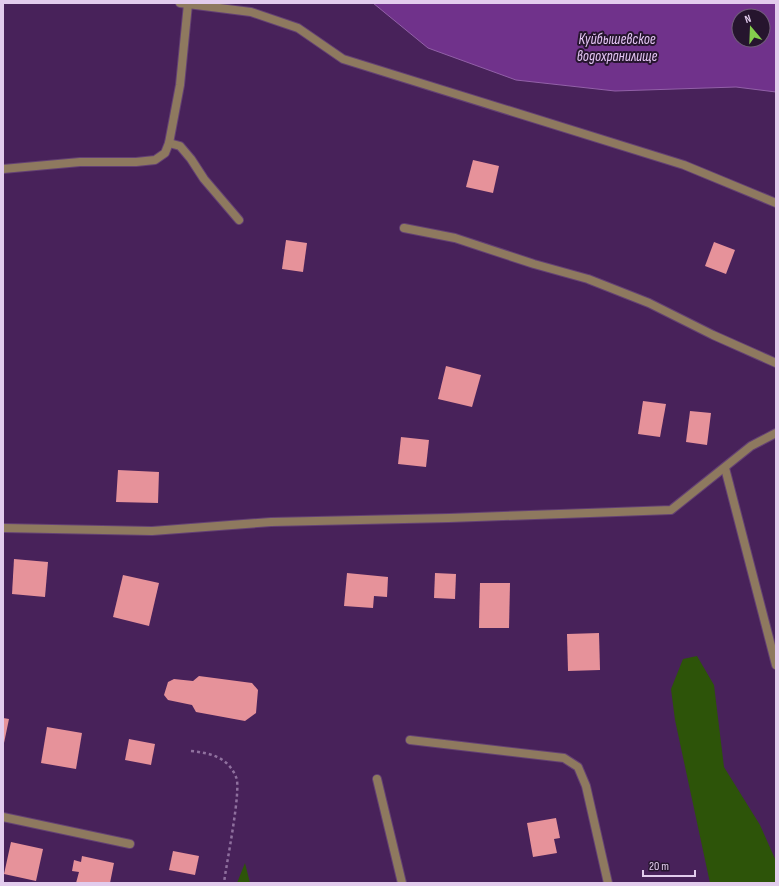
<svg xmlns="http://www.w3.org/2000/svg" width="779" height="886" font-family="'Sofia Sans Condensed',sans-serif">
	<rect width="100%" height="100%" fill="#48225a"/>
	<g fill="#2d5409">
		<polygon points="697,656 714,685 724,767 760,825 776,861 776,883 710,883 675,720 671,689 683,659"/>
		<polygon points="245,863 250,883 237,883"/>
	</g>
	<path fill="#70328b" stroke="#9260a8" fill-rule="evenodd" d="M373,3H776V92L736,87L615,91L516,80L428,48ZM739,16H763V40H739Z"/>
	<g fill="#e6929a">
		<polygon points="473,160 499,166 493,193 466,187"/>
		<polygon points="286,240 307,243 303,272 282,269"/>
		<polygon points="714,242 735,250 726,274 705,266"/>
		<polygon points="446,366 481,375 472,407 438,399"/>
		<polygon points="643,401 666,404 660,437 638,434"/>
		<polygon points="690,411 711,413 707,445 686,442"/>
		<polygon points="401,437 429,440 426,467 398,464"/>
		<polygon points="118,470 159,472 158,503 116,502"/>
		<polygon points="14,559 48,562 45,597 12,594"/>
		<polygon points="347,573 388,577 387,597 374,596 373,608 344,606"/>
		<polygon points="435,573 456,574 455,599 434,598"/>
		<polygon points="123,575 159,583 149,626 113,617"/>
		<polygon points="480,583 510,583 509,628 479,628"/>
		<polygon points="599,633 600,670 568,671 567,634"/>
		<polygon points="199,676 252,683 258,690 256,713 245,721 196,712 192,705 168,700 164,695 168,682 174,679 193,681"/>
		<polygon points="3,718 9,719 4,743 3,743"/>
		<polygon points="47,727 82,733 76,769 41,763"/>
		<polygon points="129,739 155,744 151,765 125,760"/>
		<polygon points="556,818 560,838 554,839 557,853 533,857 527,823"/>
		<polygon points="11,842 43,849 36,881 4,874"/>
		<polygon points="173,851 199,856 195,875 169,870"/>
		<polygon points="82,856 114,863 110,883 76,883 79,872 72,871 74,860 81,862"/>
	</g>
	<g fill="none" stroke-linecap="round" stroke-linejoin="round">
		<defs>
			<g id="service">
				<polyline points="169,143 180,146 191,159 204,179 239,220"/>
				<polyline points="3,169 80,162 136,162 155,160 165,153 169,143 180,85 188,4"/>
				<polyline points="404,228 455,238 534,264 588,279 649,303 713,335 776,363"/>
				<polyline points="725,468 776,665"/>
				<polyline points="410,740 564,758 578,767 586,786 608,883"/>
				<polyline points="377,779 402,883"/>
			</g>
			<g id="minor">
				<polyline points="180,3 251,12 298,28 343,59 684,165 776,203"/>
				<polyline points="3,528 152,531 271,522 449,518 671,510 751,446 776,433"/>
				<polyline points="3,817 130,844"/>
			</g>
		</defs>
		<use href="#service" stroke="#644174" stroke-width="10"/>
		<use href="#minor" stroke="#644174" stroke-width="10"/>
		<path stroke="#8f709e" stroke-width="2.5" stroke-dasharray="3 3" stroke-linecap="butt" d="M191,751C210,753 228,757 236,777C242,788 226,865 224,883"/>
		<use href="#service" stroke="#8e795f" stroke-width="8"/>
		<use href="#minor" stroke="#8e795f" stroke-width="8"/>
	</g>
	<g text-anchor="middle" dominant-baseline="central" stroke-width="4" stroke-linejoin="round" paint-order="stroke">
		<g font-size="15" font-style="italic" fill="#e5c6f5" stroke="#26152e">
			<text x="617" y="39">Куйбышевское<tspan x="617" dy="17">водохранилище</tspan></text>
		</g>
	</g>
	<rect width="779" height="886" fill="none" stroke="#e2cced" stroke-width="8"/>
	<g transform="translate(751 28) rotate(341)"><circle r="19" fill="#26152e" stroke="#715e7a"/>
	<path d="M0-3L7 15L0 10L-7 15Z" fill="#85cf4d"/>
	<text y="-6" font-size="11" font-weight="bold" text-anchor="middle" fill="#e2cced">N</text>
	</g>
	<path d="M643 870v6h52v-6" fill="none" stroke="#e2cced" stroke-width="2"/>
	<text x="649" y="870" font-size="12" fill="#e2cced" stroke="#26152e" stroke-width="3" paint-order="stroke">20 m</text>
</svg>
